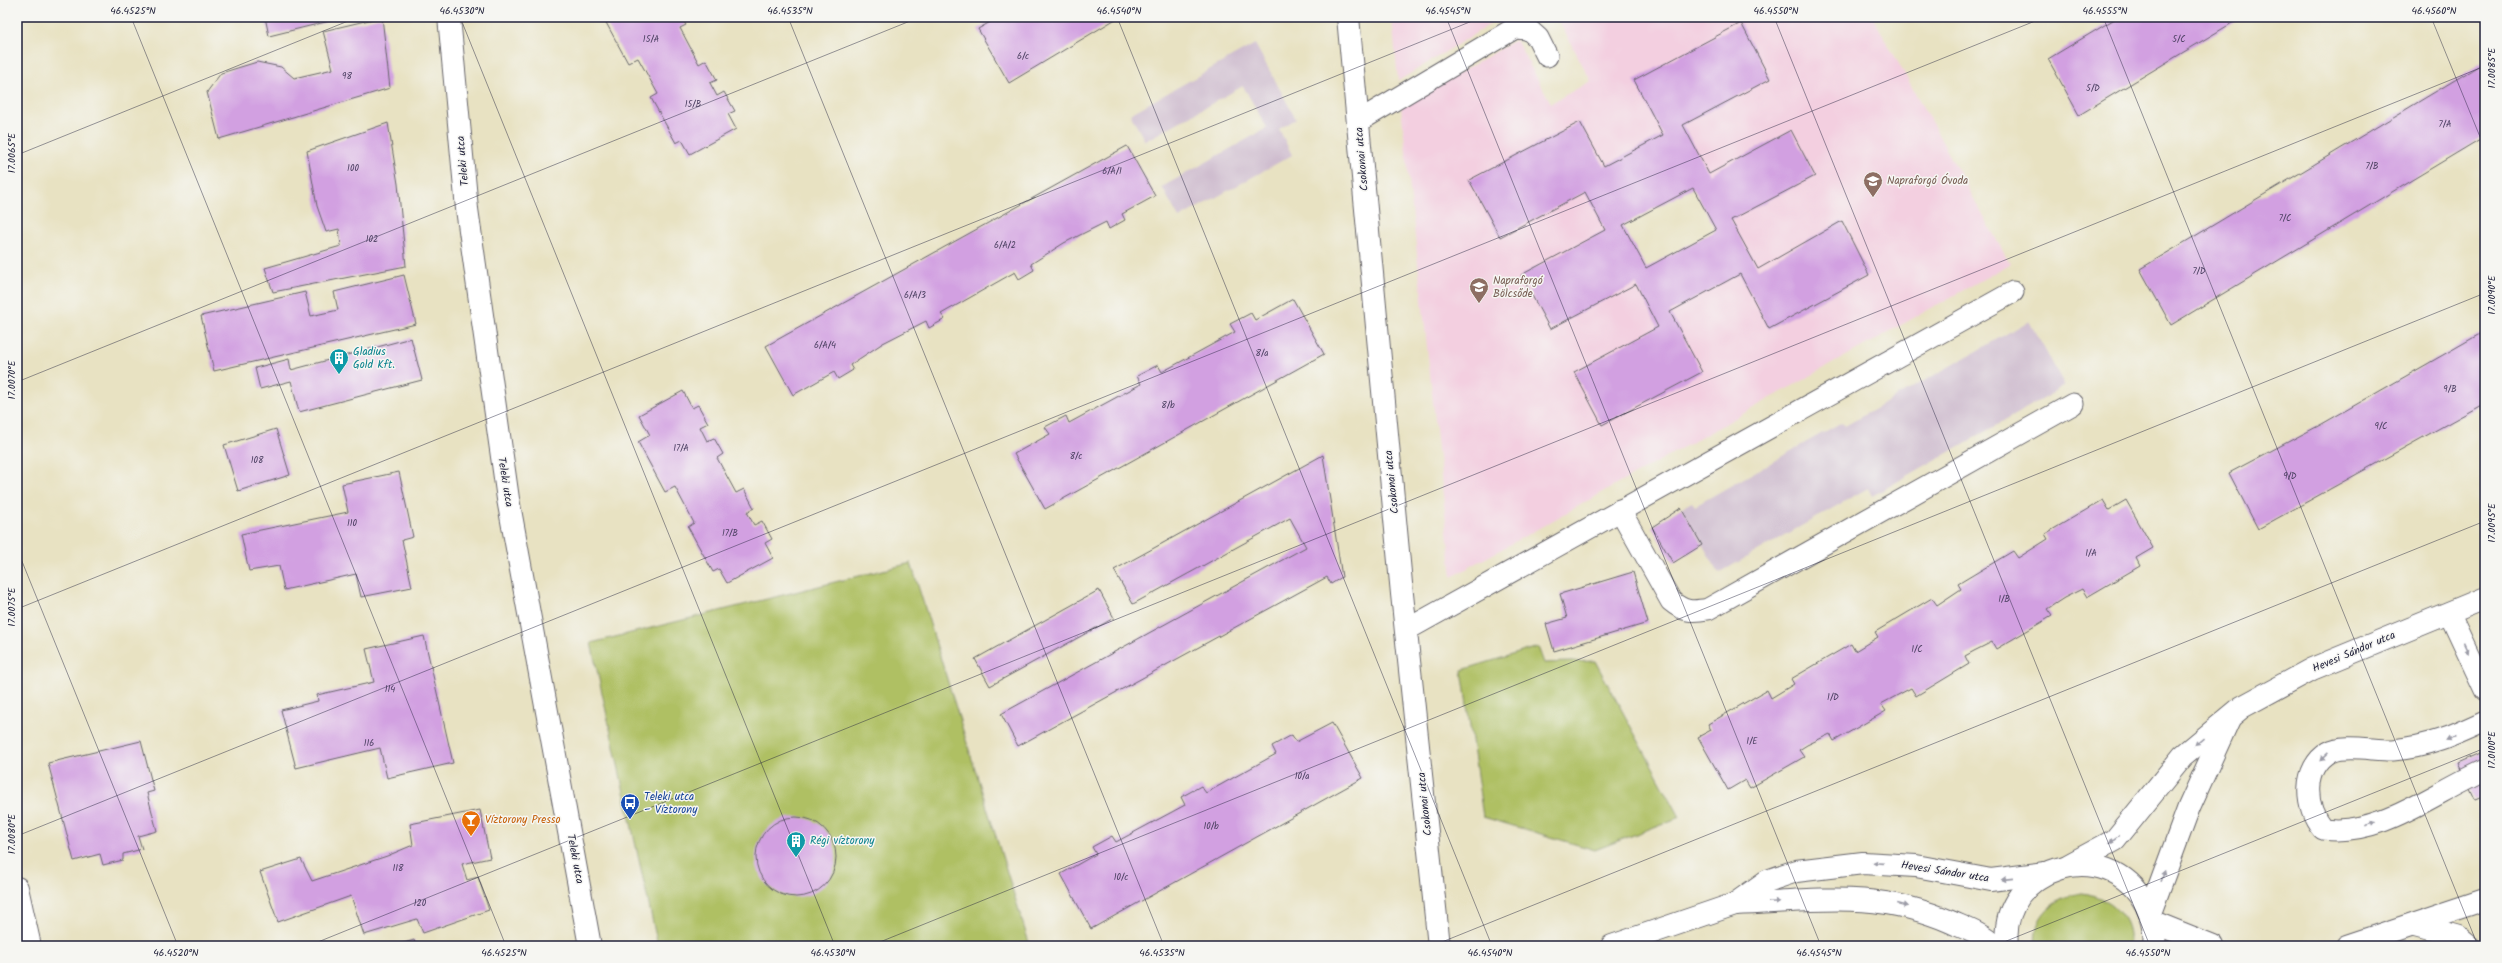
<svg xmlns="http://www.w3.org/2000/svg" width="2502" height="963" font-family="Kalam,sans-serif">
	<rect width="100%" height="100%" fill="#f6f6f2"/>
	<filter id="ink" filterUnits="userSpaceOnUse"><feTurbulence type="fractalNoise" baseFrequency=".025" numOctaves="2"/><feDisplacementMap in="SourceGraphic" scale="8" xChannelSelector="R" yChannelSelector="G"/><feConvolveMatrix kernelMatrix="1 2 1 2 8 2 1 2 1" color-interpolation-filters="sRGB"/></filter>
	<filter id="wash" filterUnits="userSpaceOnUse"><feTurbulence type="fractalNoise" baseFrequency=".012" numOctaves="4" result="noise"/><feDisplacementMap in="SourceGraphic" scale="16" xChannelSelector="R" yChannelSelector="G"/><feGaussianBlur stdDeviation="0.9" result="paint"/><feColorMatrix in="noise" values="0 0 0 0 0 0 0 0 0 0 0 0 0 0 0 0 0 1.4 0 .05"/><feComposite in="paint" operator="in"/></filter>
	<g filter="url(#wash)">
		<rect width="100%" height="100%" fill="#e8e2c2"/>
		<g fill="#f3cfe0" fill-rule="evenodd">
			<polygon points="1392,17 1502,17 1398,81"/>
			<path d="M1557,17H1873L2010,264L1452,577L1401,107L1516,40L1551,103L1591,81ZM1741,23L1770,79L1683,125L1709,174L1791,130L1815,176L1731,220L1758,269L1842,221L1869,275L1769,329L1740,274L1670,312L1701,372L1602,425L1574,372L1658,327L1636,284L1550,329L1521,275L1605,230L1585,192L1500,237L1470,180L1580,122L1604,166L1663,135L1635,80Z"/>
		</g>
		<g fill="#cfbdcf">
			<polygon points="1255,44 1296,119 1279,129 1292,155 1179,218 1162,187 1267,128 1243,86 1145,141 1130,114"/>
			<polygon points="2029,321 2065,386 1872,496 1868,488 1719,573 1681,508 1692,502 1695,506 1842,422 1845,426"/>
		</g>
		<g fill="#afc063" stroke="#68714f">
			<polygon points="911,563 1030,946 658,946 591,643"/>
			<polygon points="1538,647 1544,663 1595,661 1680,817 1595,850 1483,817 1462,670"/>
			<path d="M2082,893C2110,896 2133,916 2129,946H2036C2031,916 2056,896 2082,893Z"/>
		</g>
		<g id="blocks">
			<g fill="#d2a0e1" fill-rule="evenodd">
				<polygon points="265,17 342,17 342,18 269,36"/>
				<polygon points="382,17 390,88 219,139 207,92 221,73 257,62 281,67 294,78 333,69 323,31"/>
				<polygon points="603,17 681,17 686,25 680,28 699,64 706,60 717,80 710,83 717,96 724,92 735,111 728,114 736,129 690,154 682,140 676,143 651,98 658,94 638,58 628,63"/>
				<polygon points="999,17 1119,17 1009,83 978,29"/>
				<polygon points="2118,17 2242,17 2079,115 2048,59"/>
				<path d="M1741,23L1770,79L1683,125L1709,174L1791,130L1815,176L1731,220L1758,269L1842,221L1869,275L1769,329L1740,274L1670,312L1702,372L1602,425L1574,372L1658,327L1636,284L1550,329L1521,275L1605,230L1585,192L1500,237L1469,180L1580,122L1604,166L1663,135L1634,80ZM1693,188L1716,230L1646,268L1623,225Z"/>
				<polygon points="2485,62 2485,136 2171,325 2140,269"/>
				<polygon points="388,123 398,184 406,266 273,292 265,268 341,246 339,229 326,232 317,206 307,151"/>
				<polygon points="1127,146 1155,196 1122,214 1125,220 1109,229 1106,222 1064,243 1031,264 1034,270 1019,279 1015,272 941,314 945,319 929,328 926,321 883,343 850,365 853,370 838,379 834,372 793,395 766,346"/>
				<polygon points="404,275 416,324 214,371 201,316 305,292 311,316 338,310 334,292"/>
				<polygon points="1293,299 1324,354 1045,509 1014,454 1050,434 1045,427 1066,416 1069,423 1141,384 1137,376 1158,365 1162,372 1235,332 1230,324 1251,313 1255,320"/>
				<polygon points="2485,331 2485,403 2258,529 2229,473 2322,424"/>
				<polygon points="411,338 422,380 299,412 291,381 260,389 255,368 289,359 291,370"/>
				<polygon points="683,391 692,408 698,405 708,423 700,427 707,441 714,438 723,454 717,458 736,493 744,489 754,508 747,512 754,525 762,521 772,539 765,543 773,558 727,583 719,569 713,572 688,527 694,523 675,487 665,492 638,442 650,435 639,415"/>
				<polygon points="276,429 290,475 238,491 224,445"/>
				<polygon points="1323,455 1342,577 1331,584 1327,577 1018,746 1001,714 1306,547 1290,518 1133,604 1114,570"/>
				<polygon points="399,472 413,537 402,540 412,587 361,597 356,574 284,590 279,566 249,571 241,534 348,512 342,484"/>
				<polygon points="2103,500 2109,510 2126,500 2153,548 2136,558 2140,566 2087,597 2082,589 2064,598 2047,609 2052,616 1996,649 1992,642 1974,651 1965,656 1969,664 1916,696 1911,688 1881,704 1886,711 1834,741 1830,734 1807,745 1799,750 1804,757 1750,788 1745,780 1728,790 1698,737 1711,730 1708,724 1767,690 1771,698 1794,684 1791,679 1851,644 1855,651 1878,637 1875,632 1932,598 1937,605 1961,589 1958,584 2013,551 2018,558 2048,539 2045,534"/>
				<polygon points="1681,508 1702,545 1673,563 1652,527"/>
				<polygon points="1633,572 1648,623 1554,651 1546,624 1567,618 1560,594"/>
				<polygon points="1099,590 1114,618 990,686 975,659"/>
				<polygon points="424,636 453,763 387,778 380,748 296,768 281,710 318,701 317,695 374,682 366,649"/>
				<polygon points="1332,723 1363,778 1091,929 1061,874 1096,854 1092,847 1112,836 1116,842 1185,805 1181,797 1201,786 1206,793 1276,754 1272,746 1292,735 1296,742"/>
				<polygon points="141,741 154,791 147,793 157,831 138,836 142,849 123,854 123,860 103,865 100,854 74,861 48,763"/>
				<polygon points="2485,751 2485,796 2475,800 2458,763"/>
				<polygon points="480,810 490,858 462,864 467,880 478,877 489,910 423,933 417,919 364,935 351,896 278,922 260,872 301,859 312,881 387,856 413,845 410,824"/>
				<circle cx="796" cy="857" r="40"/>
				<polygon points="414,940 416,946 394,946"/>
			</g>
		</g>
	</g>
	<g filter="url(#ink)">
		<use href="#blocks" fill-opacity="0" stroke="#67656a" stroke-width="1"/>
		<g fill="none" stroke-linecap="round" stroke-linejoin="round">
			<defs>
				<g id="service">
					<polyline points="1359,121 1515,28 1528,29 1538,38 1547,56"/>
					<path d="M1620,510L1671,601C1684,612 1692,612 1708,609L2073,404"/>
					<polyline points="2449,613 2485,690"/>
					<polyline points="1408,629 2013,292"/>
					<path d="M2485,721C2453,736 2428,747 2393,750C2376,751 2343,743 2329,752C2302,768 2304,807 2323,829C2381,837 2434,792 2485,770"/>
					<polyline points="2413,925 2457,937 2468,946"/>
				</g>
				<g id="minor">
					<polyline points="1348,17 1402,594 1439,946"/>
					<polyline points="17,888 30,946"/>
					<polyline points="2153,922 2213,946"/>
					<polyline points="2347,946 2485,900"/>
				</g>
				<polyline id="tertiary" points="449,17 467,209 508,499 590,946"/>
				<g id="secondary">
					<polyline points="2069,865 2115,840 2183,756 2242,707 2312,669 2485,598"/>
					<path d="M1735,904C1815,901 1875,889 1951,922C1967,929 1982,934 1994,946"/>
					<polyline points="2150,913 2189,807 2229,719"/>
					<polyline points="1612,946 1735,904 1767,881 1796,871 1863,863 1916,866 1991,880 2045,873"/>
					<path d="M2007,946C1998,866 2109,833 2146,905C2152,918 2156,931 2154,946"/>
				</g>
			</defs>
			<use href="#service" stroke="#67656a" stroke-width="23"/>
			<use href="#minor" stroke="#67656a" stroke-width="24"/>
			<use href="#tertiary" stroke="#67656a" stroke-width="24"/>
			<use href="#secondary" stroke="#67656a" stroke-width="24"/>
			<use href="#service" stroke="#fff" stroke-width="21"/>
			<use href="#minor" stroke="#fff" stroke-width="22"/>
			<use href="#tertiary" stroke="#fff" stroke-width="22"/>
			<use href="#secondary" stroke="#fff" stroke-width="22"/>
		</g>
		<defs><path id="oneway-solid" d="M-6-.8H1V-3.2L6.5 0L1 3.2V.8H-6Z"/></defs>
		<g fill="#9c9ca7">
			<use href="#oneway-solid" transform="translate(2466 648) rotate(65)"/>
			<use href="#oneway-solid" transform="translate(2450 738) rotate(155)"/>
			<use href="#oneway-solid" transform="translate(2199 742) rotate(140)"/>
			<use href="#oneway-solid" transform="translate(2324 757) rotate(137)"/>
			<use href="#oneway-solid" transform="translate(2371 824) rotate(-18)"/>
			<use href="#oneway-solid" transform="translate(2114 839) rotate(143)"/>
			<use href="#oneway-solid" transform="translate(1878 863) rotate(-176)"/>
			<use href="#oneway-solid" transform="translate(2163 876) rotate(-71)"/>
			<use href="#oneway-solid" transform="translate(2007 879) rotate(174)"/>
			<use href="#oneway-solid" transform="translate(1774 902) rotate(-2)"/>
			<use href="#oneway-solid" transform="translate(1903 905) rotate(15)"/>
		</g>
	</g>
	<path fill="none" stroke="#22223b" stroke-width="1" stroke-opacity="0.45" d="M131,17L506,946M460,17L835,946M788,17L1164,946M1117,17L1492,946M1446,17L1821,946M1774,17L2150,946M2103,17L2478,946M2431,17L2485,149M17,155L358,17M17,382L920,17M17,549L178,946M17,609L1482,17M17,836L2045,17M308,946L2485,66M870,946L2485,293M1432,946L2485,521M1994,946L2485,748"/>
	<defs>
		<symbol id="school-pin" viewBox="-11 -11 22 30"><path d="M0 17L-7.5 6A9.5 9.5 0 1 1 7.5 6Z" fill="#8d6e63" stroke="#f6f6f2"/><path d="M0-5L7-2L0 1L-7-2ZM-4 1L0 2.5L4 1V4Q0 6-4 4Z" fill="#fff"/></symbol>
		<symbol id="building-pin" viewBox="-11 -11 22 30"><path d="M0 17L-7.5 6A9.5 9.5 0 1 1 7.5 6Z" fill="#0f9aa8" stroke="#f6f6f2"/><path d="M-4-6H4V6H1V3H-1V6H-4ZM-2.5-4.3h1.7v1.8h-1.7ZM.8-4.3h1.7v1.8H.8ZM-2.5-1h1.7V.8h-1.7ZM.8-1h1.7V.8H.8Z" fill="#fff"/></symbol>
		<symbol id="bus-pin" viewBox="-11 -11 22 30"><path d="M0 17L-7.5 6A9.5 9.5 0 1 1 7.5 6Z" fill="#1a4fb4" stroke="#f6f6f2"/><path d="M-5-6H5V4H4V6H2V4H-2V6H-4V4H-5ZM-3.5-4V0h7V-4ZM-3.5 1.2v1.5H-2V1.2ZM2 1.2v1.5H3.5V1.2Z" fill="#fff"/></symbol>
		<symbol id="bar-pin" viewBox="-11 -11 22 30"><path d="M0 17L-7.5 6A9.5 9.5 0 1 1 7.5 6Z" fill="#e8710a" stroke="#f6f6f2"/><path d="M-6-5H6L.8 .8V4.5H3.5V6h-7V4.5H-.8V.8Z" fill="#fff"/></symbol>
	</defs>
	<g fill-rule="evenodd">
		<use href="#school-pin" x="1862" y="170" width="22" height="30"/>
		<use href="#school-pin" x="1468" y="276" width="22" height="30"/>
		<use href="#building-pin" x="328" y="347" width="22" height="30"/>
		<use href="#bus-pin" x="619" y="792" width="22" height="30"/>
		<use href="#bar-pin" x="460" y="809" width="22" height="30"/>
		<use href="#building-pin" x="785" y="830" width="22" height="30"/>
	</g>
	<g text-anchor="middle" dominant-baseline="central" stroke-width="3" stroke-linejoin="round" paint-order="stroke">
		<g font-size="9" fill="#4e4264">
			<text x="651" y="39">15/A</text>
			<text x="2179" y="39">5/C</text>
			<text x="1023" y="56">6/c</text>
			<text x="347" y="76">98</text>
			<text x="2093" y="88">5/D</text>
			<text x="693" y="104">15/B</text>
			<text x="2445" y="124">7/A</text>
			<text x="2372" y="166">7/B</text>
			<text x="353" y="168">100</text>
			<text x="1112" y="171">6/A/1</text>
			<text x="2285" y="218">7/C</text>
			<text x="372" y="239">102</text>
			<text x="1005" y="245">6/A/2</text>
			<text x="2199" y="271">7/D</text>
			<text x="915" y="295">6/A/3</text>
			<text x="825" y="345">6/A/4</text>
			<text x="1262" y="353">8/a</text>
			<text x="2450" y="389">9/B</text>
			<text x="1168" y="405">8/b</text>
			<text x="2381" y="426">9/C</text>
			<text x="681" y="448">17/A</text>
			<text x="1076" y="456">8/c</text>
			<text x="257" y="460">108</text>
			<text x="2290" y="476">9/D</text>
			<text x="352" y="523">110</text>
			<text x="730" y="533">17/B</text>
			<text x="2091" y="553">1/A</text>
			<text x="2004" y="599">1/B</text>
			<text x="1917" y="649">1/C</text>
			<text x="390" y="689">114</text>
			<text x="1833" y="697">1/D</text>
			<text x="1752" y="741">1/E</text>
			<text x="369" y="743">116</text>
			<text x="1302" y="776">10/a</text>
			<text x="1211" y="826">10/b</text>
			<text x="398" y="868">118</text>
			<text x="1121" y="877">10/c</text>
			<text x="420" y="903">120</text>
		</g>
		<g font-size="11" fill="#22223b" stroke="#f6f6f2">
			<text transform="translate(1362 159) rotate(-95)">Csokonai utca</text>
			<text transform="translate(463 161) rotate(-95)">Teleki utca</text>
			<text transform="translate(505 482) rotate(81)">Teleki utca</text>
			<text transform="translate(1392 482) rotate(-96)">Csokonai utca</text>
			<text transform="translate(2354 652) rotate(-23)">Hevesi Sándor utca</text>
			<text transform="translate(1425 804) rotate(-96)">Csokonai utca</text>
			<text transform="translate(575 859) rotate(79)">Teleki utca</text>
			<text transform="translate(1945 872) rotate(9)">Hevesi Sándor utca</text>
		</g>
		<g font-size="11" fill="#785e54" stroke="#f6f6f2" text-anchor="start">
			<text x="1887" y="181">Napraforgó Óvoda</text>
			<text x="1493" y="281">Napraforgó<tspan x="1493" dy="13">Bölcsőde</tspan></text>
		</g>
		<g font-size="11" fill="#0d838f" stroke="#f6f6f2" text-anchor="start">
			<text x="353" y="352">Gladius<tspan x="353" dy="13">Gold Kft.</tspan></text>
			<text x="810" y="841">Régi víztorony</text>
		</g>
		<g font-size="11" fill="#164399" stroke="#f6f6f2" text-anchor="start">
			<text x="644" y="797">Teleki utca<tspan x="644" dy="13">– Víztorony</tspan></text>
		</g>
		<g font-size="11" fill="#c56008" stroke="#f6f6f2" text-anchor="start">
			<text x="485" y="820">Víztorony Presso</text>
		</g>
	</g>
	<rect width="2502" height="963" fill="none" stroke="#f6f6f2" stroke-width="44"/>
	<rect x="22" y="22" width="2458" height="919" fill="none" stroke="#22223b" stroke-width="1.5"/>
	<g font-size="10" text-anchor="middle" fill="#22223b">
		<text x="133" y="14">46.4525°N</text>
		<text x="462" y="14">46.4530°N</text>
		<text x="790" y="14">46.4535°N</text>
		<text x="1119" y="14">46.4540°N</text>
		<text x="1448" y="14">46.4545°N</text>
		<text x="1776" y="14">46.4550°N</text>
		<text x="2105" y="14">46.4555°N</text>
		<text x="2434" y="14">46.4560°N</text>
		<text transform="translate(2491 68) rotate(-90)" y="4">17.0085°E</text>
		<text transform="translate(11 153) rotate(-90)" y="4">17.0065°E</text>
		<text transform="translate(2491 295) rotate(-90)" y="4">17.0090°E</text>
		<text transform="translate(11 380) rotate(-90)" y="4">17.0070°E</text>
		<text transform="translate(2491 523) rotate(-90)" y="4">17.0095°E</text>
		<text transform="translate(11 607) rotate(-90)" y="4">17.0075°E</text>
		<text transform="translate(2491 750) rotate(-90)" y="4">17.0100°E</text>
		<text transform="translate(11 834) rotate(-90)" y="4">17.0080°E</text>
		<text x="176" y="956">46.4520°N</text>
		<text x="504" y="956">46.4525°N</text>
		<text x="833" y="956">46.4530°N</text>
		<text x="1162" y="956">46.4535°N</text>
		<text x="1490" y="956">46.4540°N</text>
		<text x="1819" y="956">46.4545°N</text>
		<text x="2148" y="956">46.4550°N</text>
	</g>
</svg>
